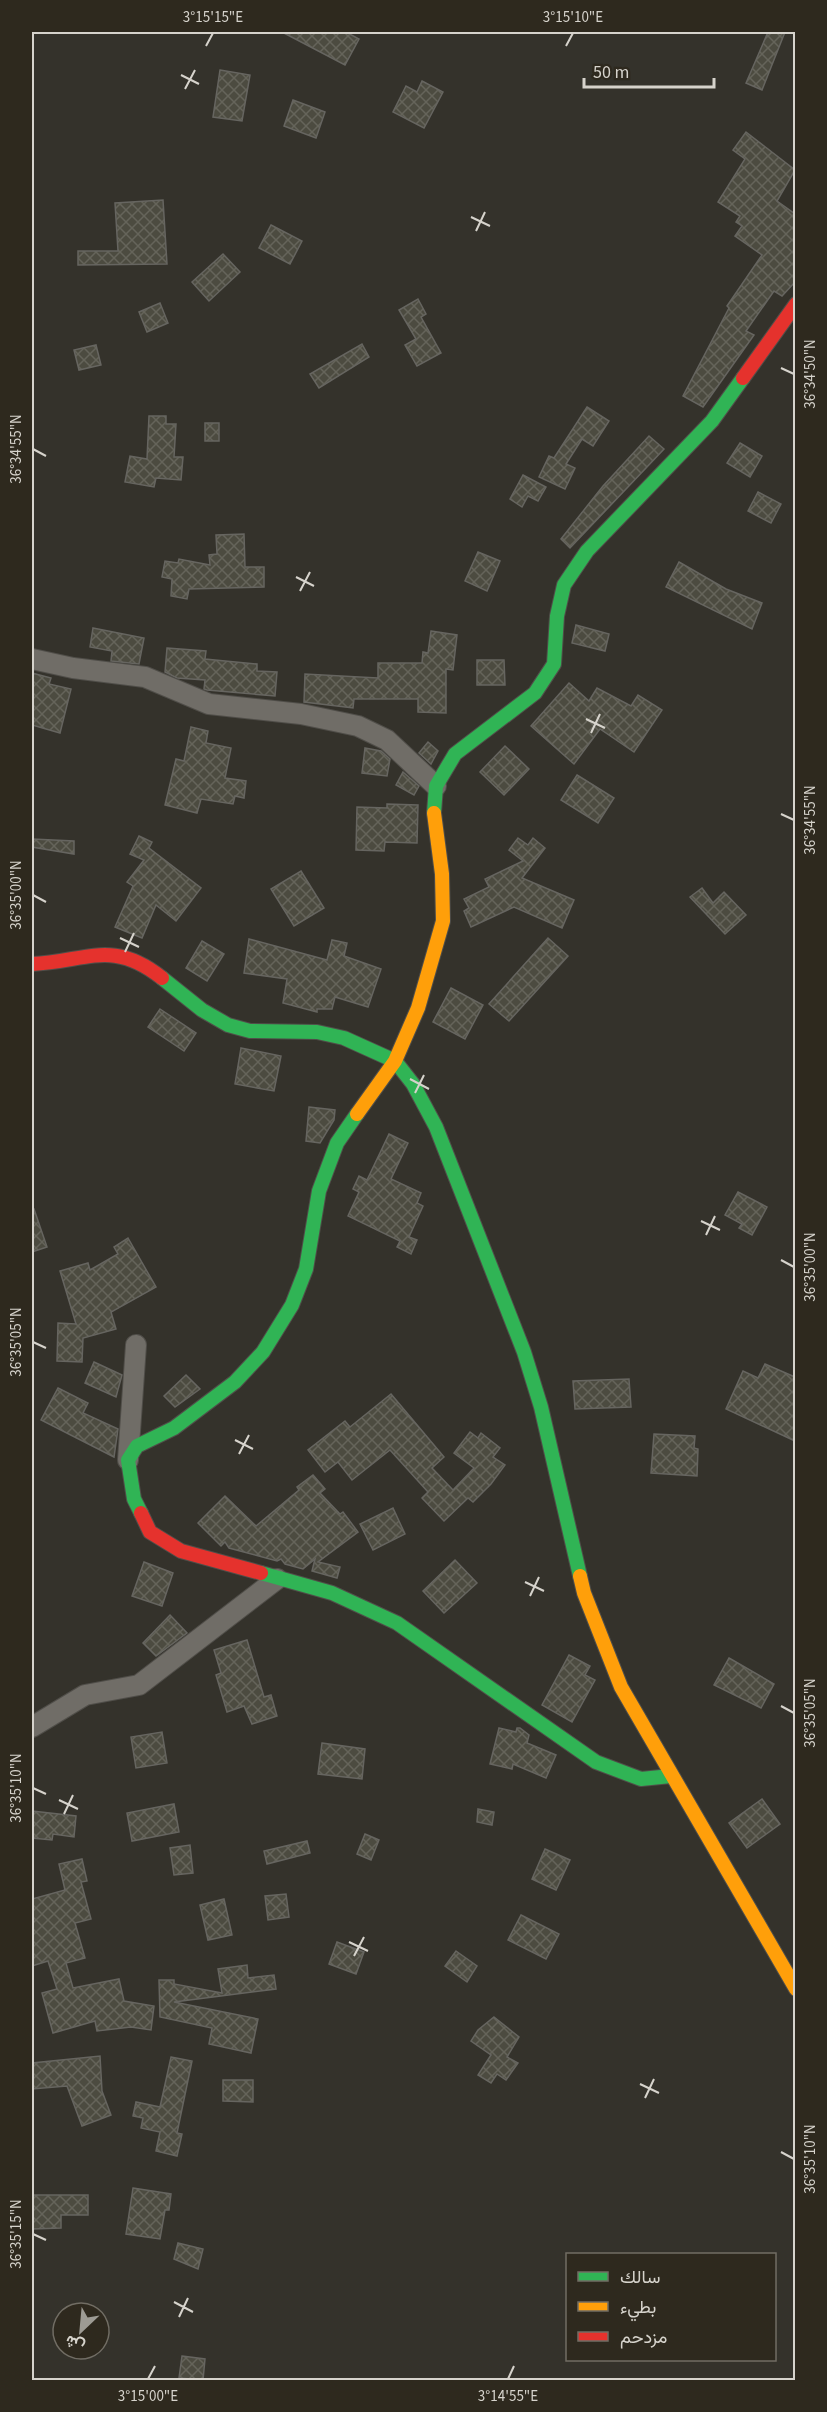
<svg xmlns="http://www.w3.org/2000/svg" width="827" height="2412" font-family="'Source Sans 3',Vazirmatn,sans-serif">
	<defs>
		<pattern id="building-cross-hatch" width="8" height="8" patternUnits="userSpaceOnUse" patternTransform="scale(1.5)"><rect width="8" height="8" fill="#4c4b40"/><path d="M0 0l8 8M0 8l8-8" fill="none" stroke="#65645a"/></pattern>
	</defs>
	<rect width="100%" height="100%" fill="#34322b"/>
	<g fill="url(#building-cross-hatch)" stroke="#666560" stroke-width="1.5">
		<polygon points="282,32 346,32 359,39 345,65"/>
		<polygon points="768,32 785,32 762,90 746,83"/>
		<polygon points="220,70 250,75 242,121 213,117"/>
		<polygon points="422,81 443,92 424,128 393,112 406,86 417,92"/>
		<polygon points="293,100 325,112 316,138 284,126"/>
		<polygon points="746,132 795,170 777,201 795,214 795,282 782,296 774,291 746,331 754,335 703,407 683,396 729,308 727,306 762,255 735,236 742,226 736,222 740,216 718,202 745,159 733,150"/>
		<polygon points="163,200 167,264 78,265 78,251 118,251 115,203"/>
		<polygon points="271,225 302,241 290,264 259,248"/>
		<polygon points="223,254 240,272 209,301 192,282"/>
		<polygon points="418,299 426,314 421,317 441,353 417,366 405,345 416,339 399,310"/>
		<polygon points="160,303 168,323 147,332 139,312"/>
		<polygon points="362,344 369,357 319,388 310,374"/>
		<polygon points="96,345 101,365 79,370 74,350"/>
		<polygon points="587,407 609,421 593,446 582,439 566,464 575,468 565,489 539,477 549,456 554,458"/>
		<polygon points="149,416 166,416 166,424 176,424 174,457 183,457 181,480 156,478 154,487 125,482 130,456 147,459"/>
		<rect x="205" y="423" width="14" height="18"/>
		<polygon points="649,436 664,449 570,548 561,539 603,486"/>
		<polygon points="740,443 762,456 750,477 727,463"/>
		<polygon points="523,475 546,487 538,501 528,496 522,507 510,499"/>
		<polygon points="758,492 781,504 771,523 748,511"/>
		<polygon points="244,534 245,567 264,567 264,587 189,589 187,599 171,596 172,579 162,577 165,561 178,563 179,559 210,565 209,555 217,554 216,535"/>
		<polygon points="478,552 500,561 487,591 465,581"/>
		<polygon points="679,562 726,589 762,603 752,629 666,587"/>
		<polygon points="576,625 609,634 605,651 572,643"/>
		<polygon points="93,628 144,638 139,664 111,661 112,651 90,647"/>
		<polygon points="431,631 457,635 453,670 446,669 446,713 418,712 418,699 354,699 353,708 304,702 305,674 378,678 378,663 422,663 423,652 428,653"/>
		<polygon points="167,648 206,651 205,659 257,664 257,671 277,672 275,696 207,690 204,689 205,680 177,678 165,672"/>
		<polygon points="477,660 504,660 505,685 477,685"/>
		<polygon points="32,673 51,678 49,684 71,689 60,733 32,725"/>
		<polygon points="569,683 589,701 597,688 631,706 638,695 662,710 634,752 600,729 574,764 531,726"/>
		<polygon points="191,727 208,731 206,743 231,748 225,778 246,781 244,798 235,796 233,804 201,799 197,813 165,805 176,759 184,761"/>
		<polygon points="428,742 438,751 431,764 419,753"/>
		<polygon points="505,746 529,769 504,795 480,772"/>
		<polygon points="365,748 381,751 390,759 387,776 362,773"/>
		<polygon points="403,772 419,786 414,795 396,785"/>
		<polygon points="577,775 614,798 598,823 561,800"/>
		<polygon points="387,804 418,805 417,843 385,842 384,851 356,850 357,807 387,808"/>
		<polygon points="139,836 152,842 149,848 201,888 176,921 156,905 142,938 115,927 133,886 127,882 144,860 130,854"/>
		<polygon points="518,838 528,845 533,838 545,848 522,878 574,900 562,928 514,907 471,927 464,911 469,908 464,899 489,887 485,879 523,861 509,850"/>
		<polygon points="32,839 74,841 74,854 32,847"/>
		<polygon points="301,871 324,908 294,926 271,889"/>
		<polygon points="702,888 713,903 724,892 746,915 725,934 690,897"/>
		<polygon points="548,938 568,956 509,1021 489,1004"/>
		<polygon points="249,939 327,960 332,940 347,943 344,956 381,969 368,1007 335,997 332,1009 317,1009 317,1012 283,1003 287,979 244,973"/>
		<polygon points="202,941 224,954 207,981 186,968"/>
		<polygon points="451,988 483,1005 465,1039 433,1022"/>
		<polygon points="160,1009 196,1033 184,1051 148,1027"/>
		<polygon points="241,1048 281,1056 274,1091 235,1084"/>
		<polygon points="309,1107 335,1110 334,1120 320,1143 306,1141"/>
		<polygon points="389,1134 408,1143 391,1179 421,1193 417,1203 423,1206 409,1237 417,1240 411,1254 397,1247 400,1241 348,1216 359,1192 353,1189 359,1176 367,1180"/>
		<polygon points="738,1192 767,1207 752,1235 739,1228 742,1224 725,1215"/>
		<polygon points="34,1209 47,1247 32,1252 32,1210"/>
		<polygon points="128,1238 156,1287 111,1312 116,1329 83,1338 82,1362 57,1361 58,1323 76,1324 60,1271 88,1263 90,1270 118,1254 114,1247"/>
		<polygon points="94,1362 122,1375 116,1397 85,1383"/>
		<polygon points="765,1364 795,1377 795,1441 726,1409 743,1371 758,1378"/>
		<polygon points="186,1375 200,1389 175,1407 164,1396"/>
		<polygon points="629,1379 631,1407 575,1409 573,1381"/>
		<polygon points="58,1388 88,1403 83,1413 118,1429 114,1457 41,1420"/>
		<polygon points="391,1394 444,1457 432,1468 453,1490 474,1468 454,1453 470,1432 478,1438 481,1433 500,1448 493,1457 505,1465 491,1484 473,1502 468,1498 444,1521 422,1498 428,1492 390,1450 352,1480 338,1462 325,1472 308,1450 345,1421 350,1427"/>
		<polygon points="654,1434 695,1436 694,1448 698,1449 697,1476 651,1473"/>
		<polygon points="313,1475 325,1489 320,1493 340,1514 343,1512 358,1532 318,1562 340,1567 337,1578 312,1571 315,1559 303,1569 285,1564 281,1559 277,1561 229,1548 225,1542 221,1546 198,1523 225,1496 256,1526 299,1490 297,1487"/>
		<polygon points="393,1508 405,1534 373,1550 360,1524"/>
		<polygon points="455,1560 477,1583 444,1613 423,1591"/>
		<polygon points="144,1562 173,1573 162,1606 132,1596"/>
		<polygon points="170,1615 187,1633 156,1656 143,1643"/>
		<polygon points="247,1640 264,1697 271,1695 277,1716 252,1724 244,1706 227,1712 216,1675 221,1673 214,1650"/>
		<polygon points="569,1655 590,1666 585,1675 595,1680 572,1722 542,1705"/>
		<polygon points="729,1658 774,1684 761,1708 714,1685"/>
		<polygon points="499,1728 516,1732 517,1728 520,1728 529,1735 527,1743 556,1755 546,1778 513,1764 512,1769 490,1764"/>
		<polygon points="162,1732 167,1763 136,1768 131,1737"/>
		<polygon points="322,1743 365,1749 362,1779 318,1774"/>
		<polygon points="762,1799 780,1824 747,1848 729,1823"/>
		<polygon points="174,1804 179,1832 132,1841 127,1813"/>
		<polygon points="478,1809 494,1812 492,1825 477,1822"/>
		<polygon points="32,1811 76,1816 74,1837 53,1834 52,1840 32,1838"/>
		<polygon points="365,1834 379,1840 371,1860 357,1854"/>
		<polygon points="307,1841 310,1853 267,1864 264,1851"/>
		<polygon points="190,1845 193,1873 174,1875 170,1848"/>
		<polygon points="545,1849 570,1860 556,1890 532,1879"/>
		<polygon points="82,1859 87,1881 81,1882 91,1919 75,1923 85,1958 66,1963 73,1988 119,1979 124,2001 154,2006 151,2030 131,2027 97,2031 95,2021 53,2033 42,1993 57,1989 48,1961 32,1966 32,1899 65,1890 59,1864"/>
		<polygon points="286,1894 289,1917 268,1920 265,1896"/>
		<polygon points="224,1899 232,1935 208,1940 200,1905"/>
		<polygon points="521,1915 559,1934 546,1959 508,1940"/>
		<polygon points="337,1942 364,1952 356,1974 329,1964"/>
		<polygon points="456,1951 477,1966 467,1982 445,1966"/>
		<polygon points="247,1965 248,1978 274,1975 276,1989 174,2002 258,2019 251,2053 209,2044 212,2028 160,2017 159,1980 174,1980 174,1984 222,1993 218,1969"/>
		<polygon points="494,2017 519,2037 507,2057 518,2063 506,2080 497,2074 491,2083 478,2075 491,2055 471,2041 478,2030"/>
		<polygon points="100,2056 102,2091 111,2115 82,2126 67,2086 32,2089 32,2063"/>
		<polygon points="171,2057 192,2061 177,2133 182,2134 177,2156 156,2151 160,2132 141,2128 143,2118 133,2116 136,2102 160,2107"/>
		<polygon points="223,2080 253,2080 253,2102 223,2101"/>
		<polygon points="133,2188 171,2194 169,2210 165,2210 160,2239 126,2234"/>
		<polygon points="32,2195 88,2195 88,2215 61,2215 61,2228 32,2229"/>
		<polygon points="178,2243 203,2249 198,2269 174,2259"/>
		<polygon points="182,2356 205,2359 203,2380 179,2378"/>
	</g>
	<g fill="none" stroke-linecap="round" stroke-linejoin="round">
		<defs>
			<g id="street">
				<polyline points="32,659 73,668 145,677 209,704 301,714 358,726 387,740 436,786"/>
				<polyline points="128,1460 136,1345"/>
				<polyline points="32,1727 85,1695 139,1685 277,1579"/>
			</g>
			<g id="fast">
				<polyline points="434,813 436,786 455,754 535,693 554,664 557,616 564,585 587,551 712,421 743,378"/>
				<polyline points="162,978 202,1010 228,1025 250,1031 317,1032 344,1038 395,1061 413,1084 436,1127 524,1352 541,1407 580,1576"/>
				<polyline points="141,1513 134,1499 128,1460 137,1446 174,1428 235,1382 263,1352 292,1305 306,1269 319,1191 337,1143 357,1114"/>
				<polyline points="261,1573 332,1593 397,1623 596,1762 641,1779 671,1776"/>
			</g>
			<g id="slow">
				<polyline points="357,1114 395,1061 418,1008 443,921 442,874 434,813"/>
				<polyline points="580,1576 584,1593 621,1687 796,1989"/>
			</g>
			<g id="jam">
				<polyline points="743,378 796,304"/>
				<path d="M32,964C86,962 112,938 162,978"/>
				<polyline points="141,1513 150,1532 181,1551 261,1573"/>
			</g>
		</defs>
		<use href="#street" stroke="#504e49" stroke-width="22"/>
		<use href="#fast" stroke="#504e49" stroke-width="16"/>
		<use href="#slow" stroke="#504e49" stroke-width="16"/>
		<use href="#jam" stroke="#504e49" stroke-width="16"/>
		<use href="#street" stroke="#706d67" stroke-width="20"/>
		<use href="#fast" stroke="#30b455" stroke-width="14"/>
		<use href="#slow" stroke="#ff9f0a" stroke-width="14"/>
		<use href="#jam" stroke="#e5322d" stroke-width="14"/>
	</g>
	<path fill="none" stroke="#d6d3cc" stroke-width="2" d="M206,46L213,33M566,46L573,33M181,75L199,84M185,89L195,70M471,217L490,226M476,231L485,212M781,368L794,374M33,449L46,456M296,577L314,586M300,591L310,572M586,719L605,728M591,733L600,714M781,814L794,820M33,895L46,902M120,938L139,947M125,952L134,933M410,1079L429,1089M415,1093L424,1075M701,1221L720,1230M706,1235L715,1216M781,1260L794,1267M33,1342L46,1348M235,1440L253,1449M239,1454L249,1435M525,1582L544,1591M530,1596L539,1577M781,1706L794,1713M33,1788L46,1794M59,1800L78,1809M64,1814L73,1795M349,1942L368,1951M354,1956L364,1937M640,2084L659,2093M645,2098L654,2079M781,2152L794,2159M33,2234L46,2240M174,2302L193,2312M179,2317L188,2298M148,2379L155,2366M508,2379L514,2366"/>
	<rect width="827" height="2412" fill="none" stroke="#2e291e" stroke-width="66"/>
	<rect x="566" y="2253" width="210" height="108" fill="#2e291e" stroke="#716d64" stroke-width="1.5"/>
	<rect x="578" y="2272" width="30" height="9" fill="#30b455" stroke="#716d64" stroke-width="1.5"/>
	<text x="620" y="2283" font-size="18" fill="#d6d3cc">سالك</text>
	<rect x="578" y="2302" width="30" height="9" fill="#ff9f0a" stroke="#716d64" stroke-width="1.5"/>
	<text x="620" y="2313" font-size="18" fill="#d6d3cc">بطيء</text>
	<rect x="578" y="2332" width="30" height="9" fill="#e5322d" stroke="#716d64" stroke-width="1.5"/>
	<text x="620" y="2343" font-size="18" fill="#d6d3cc">مزدحم</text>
	<g transform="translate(81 2331) rotate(206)"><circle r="28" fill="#2e291e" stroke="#716d64" stroke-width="1.5"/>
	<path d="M0-4.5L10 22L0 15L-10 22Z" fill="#9d9b94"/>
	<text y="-9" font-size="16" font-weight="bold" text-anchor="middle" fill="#d6d3cc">ش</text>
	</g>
	<path d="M584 78v9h130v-9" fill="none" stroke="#d6d3cc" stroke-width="3"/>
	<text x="593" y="78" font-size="18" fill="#d6d3cc" stroke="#2e291e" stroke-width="4.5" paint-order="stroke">50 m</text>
	<rect x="33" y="33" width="761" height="2346" fill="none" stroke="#d6d3cc" stroke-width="2"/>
	<g font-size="15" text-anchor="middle" fill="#d6d3cc">
		<text x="213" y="22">3°15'15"E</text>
		<text x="573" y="22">3°15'10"E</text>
		<text transform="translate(810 374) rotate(-90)" y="5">36°34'50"N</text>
		<text transform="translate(16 449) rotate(-90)" y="5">36°34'55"N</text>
		<text transform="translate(810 820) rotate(-90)" y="5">36°34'55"N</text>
		<text transform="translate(16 895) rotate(-90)" y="5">36°35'00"N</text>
		<text transform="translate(810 1267) rotate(-90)" y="5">36°35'00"N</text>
		<text transform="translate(16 1342) rotate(-90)" y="5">36°35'05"N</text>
		<text transform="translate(810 1713) rotate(-90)" y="5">36°35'05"N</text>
		<text transform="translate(16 1788) rotate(-90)" y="5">36°35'10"N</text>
		<text transform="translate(810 2159) rotate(-90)" y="5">36°35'10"N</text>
		<text transform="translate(16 2234) rotate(-90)" y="5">36°35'15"N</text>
		<text x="148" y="2401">3°15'00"E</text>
		<text x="508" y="2401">3°14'55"E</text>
	</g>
</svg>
